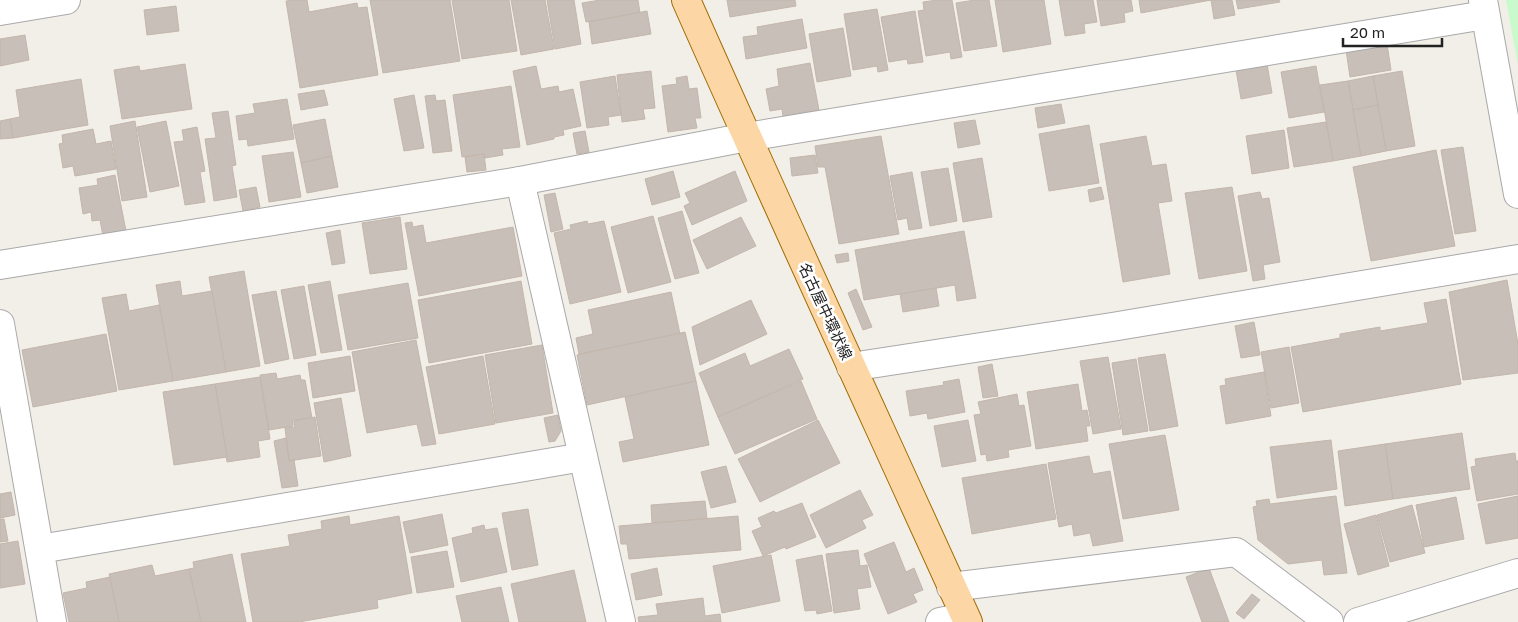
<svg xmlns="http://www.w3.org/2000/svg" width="1518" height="622" font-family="'Golos Text','Noto Sans JP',sans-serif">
	<rect width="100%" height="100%" fill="#f2efe9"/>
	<polygon fill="#c8facc" points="1506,0 1518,0 1518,65"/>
	<g fill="#c7bfb8" stroke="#c4b6ab">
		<polygon points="293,0 307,0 309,12 357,3 358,8 367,7 378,75 300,88 286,1"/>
		<polygon points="370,0 450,0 460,61 383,73"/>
		<polygon points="452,0 509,0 517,51 462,59"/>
		<polygon points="511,0 545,0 554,49 521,55"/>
		<polygon points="547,0 574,0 581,44 555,49"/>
		<polygon points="600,0 638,0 640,13 586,22 582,3"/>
		<polygon points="727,0 795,0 796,6 730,17"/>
		<polygon points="937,0 952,0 962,57 951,59 950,52 926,56 918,11 924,10 923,2"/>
		<polygon points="975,0 989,0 997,46 964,51 956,3"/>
		<polygon points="995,0 1044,0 1051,44 1003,52"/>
		<polygon points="1059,0 1093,0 1097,22 1084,24 1085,33 1065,36"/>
		<polygon points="1097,0 1131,0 1133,11 1124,13 1125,22 1101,26"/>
		<polygon points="1139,0 1232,0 1235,15 1214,19 1211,0 1141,13"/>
		<polygon points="1236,0 1279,0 1280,2 1238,9"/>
		<polygon points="176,6 179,31 147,35 144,10"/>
		<polygon points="877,9 888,70 878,72 877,66 853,70 844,14"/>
		<polygon points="647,11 651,34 592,44 589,22"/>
		<polygon points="915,11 923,62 908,64 907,59 889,62 881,17"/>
		<polygon points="802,19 807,48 746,59 743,37 758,35 757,27"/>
		<polygon points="843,28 851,76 817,82 809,34"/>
		<polygon points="25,35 29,60 0,66 0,39"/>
		<polygon points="1387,44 1391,70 1350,77 1346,50"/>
		<polygon points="810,63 819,110 783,116 782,109 770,111 766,89 779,86 777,69"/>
		<polygon points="185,64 192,109 122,119 114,70 139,66 140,71"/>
		<polygon points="1267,64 1272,93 1241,99 1236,70"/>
		<polygon points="536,66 541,89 558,86 559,92 573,89 581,126 563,130 564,135 554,137 554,139 527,145 513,71"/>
		<polygon points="1316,66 1324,112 1289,118 1281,72"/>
		<polygon points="651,71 655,108 643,109 645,119 622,122 617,75"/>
		<polygon points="1402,71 1415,146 1386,151 1373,76"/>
		<polygon points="615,76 621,115 608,117 609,125 587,128 580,82"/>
		<polygon points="687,76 689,89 697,88 701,118 695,118 697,128 668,132 662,86 677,84 676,78"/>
		<polygon points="1373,76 1378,105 1353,110 1348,81"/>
		<polygon points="81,79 88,125 13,138 10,119 20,117 16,90"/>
		<polygon points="1348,81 1361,156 1333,161 1320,85"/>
		<polygon points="511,86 520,147 502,149 503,155 485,158 484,154 462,157 453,95"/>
		<polygon points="324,90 328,105 301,110 298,94"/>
		<polygon points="414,95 424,148 404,151 394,99"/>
		<polygon points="435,95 436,101 445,100 452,151 433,153 425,96"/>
		<polygon points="287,99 294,139 248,146 247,139 239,140 236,116 255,113 253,104"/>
		<polygon points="1061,104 1065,123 1038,128 1035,108"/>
		<polygon points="1378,105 1386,151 1361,156 1353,110"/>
		<polygon points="228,111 236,165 232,166 237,197 214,201 205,139 216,138 212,113"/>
		<polygon points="10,119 13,138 0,139 0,121"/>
		<polygon points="325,119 332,156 301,163 293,125"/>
		<polygon points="975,120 980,144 958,148 954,123"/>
		<polygon points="135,121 147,197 122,201 110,126"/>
		<polygon points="166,121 179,186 150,192 137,127"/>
		<polygon points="1326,122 1333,161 1294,167 1287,128"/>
		<polygon points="1089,125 1099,183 1049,191 1039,134"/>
		<polygon points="197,127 205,171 200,172 205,202 185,205 174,142 184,141 182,130"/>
		<polygon points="93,129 96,144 111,141 116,169 75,176 73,166 63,168 59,144 63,143 62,135"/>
		<polygon points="1284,130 1289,168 1252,174 1246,136"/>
		<polygon points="585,131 589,152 577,154 573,133"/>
		<polygon points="881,136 899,234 839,244 825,167 818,167 815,146"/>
		<polygon points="1146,136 1152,166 1166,164 1172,201 1158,203 1170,274 1123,282 1100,144"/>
		<polygon points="1463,147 1476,231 1455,234 1441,150"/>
		<polygon points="1436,150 1455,246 1371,261 1353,167"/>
		<polygon points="293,152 301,197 269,202 262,156"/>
		<polygon points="484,154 486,170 467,172 465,157"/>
		<polygon points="815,155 818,173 792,176 790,158"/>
		<polygon points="332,156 338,187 307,193 301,163"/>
		<polygon points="982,158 992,217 963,222 953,163"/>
		<polygon points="948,168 957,221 930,226 921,172"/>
		<polygon points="673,171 680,197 652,205 645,179"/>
		<polygon points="735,171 747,201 692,225 684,206 690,203 685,193"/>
		<polygon points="912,172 922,228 909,230 907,218 898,220 890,176"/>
		<polygon points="115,175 126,231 103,236 100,220 92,221 91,212 83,214 79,188 98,185 97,179"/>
		<polygon points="256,187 260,207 243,211 239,190"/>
		<polygon points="1101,187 1104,199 1090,202 1088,190"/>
		<polygon points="1232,187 1247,271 1199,279 1185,193"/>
		<polygon points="1260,192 1262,199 1269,198 1280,262 1263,265 1265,279 1253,281 1238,196"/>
		<polygon points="555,193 563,229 551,232 544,195"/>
		<polygon points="682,211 699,273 675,279 658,218"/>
		<polygon points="653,216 671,282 628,293 611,227"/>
		<polygon points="400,217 407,269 370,274 362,223"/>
		<polygon points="741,217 756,246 707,269 693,240"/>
		<polygon points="587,221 588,224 604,221 621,292 570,304 554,233 571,229 570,225"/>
		<polygon points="412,222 413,227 423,225 426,243 513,227 522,276 419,296 405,223"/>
		<polygon points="340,230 345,263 332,265 326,233"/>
		<polygon points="964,231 976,298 957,301 955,285 864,300 855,250"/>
		<polygon points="848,253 849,261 837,263 835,255"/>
		<polygon points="244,271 260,366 226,372 209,277"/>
		<polygon points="1507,280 1518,344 1518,373 1463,380 1449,292"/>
		<polygon points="180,281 182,296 212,291 226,372 173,381 156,285"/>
		<polygon points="330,281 342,350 321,353 308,285"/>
		<polygon points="521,281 532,344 429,363 418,300"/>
		<polygon points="408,283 418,338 348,350 338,295"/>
		<polygon points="304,286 316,355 294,359 281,290"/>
		<polygon points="936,288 939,306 903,312 900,294"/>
		<polygon points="856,289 872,327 863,330 848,293"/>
		<polygon points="276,291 289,359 265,364 252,295"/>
		<polygon points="671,292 680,334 579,354 576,338 593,334 588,310"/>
		<polygon points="126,294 129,311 159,305 173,381 119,390 102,298"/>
		<polygon points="1446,299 1461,384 1303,412 1291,347 1340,338 1340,334 1380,327 1380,331 1428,323 1424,303"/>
		<polygon points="751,300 767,334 700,365 692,327"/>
		<polygon points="1254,322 1260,355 1241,358 1235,326"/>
		<polygon points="685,332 696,381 587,405 577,355"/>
		<polygon points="106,334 117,391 33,407 22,350"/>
		<polygon points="416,340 436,444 422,446 417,424 367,433 352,352"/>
		<polygon points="542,345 553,413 496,423 485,355"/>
		<polygon points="1289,347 1299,403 1271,408 1261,352"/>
		<polygon points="789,349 803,379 718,417 699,373 745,353 750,366"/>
		<polygon points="1165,354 1178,426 1150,431 1138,358"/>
		<polygon points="350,356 355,391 313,398 308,363"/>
		<polygon points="483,356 495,424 439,434 426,367"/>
		<polygon points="1108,357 1121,429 1093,434 1080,361"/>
		<polygon points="1136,359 1148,431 1123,435 1112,363"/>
		<polygon points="992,364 998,396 983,398 978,367"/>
		<polygon points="1264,372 1271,416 1226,424 1220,386 1226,385 1225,379"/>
		<polygon points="276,373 277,379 300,375 301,380 305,380 312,418 293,420 293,426 269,430 260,375"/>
		<polygon points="260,377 270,439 258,441 260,457 227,462 215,384"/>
		<polygon points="959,379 965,412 928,419 927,413 910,416 906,391 944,385 943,382"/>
		<polygon points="696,381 709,445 623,462 619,442 634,439 625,397"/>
		<polygon points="801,381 817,419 735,454 718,417"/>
		<polygon points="215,384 227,457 174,465 163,392"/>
		<polygon points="1078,384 1082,411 1087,410 1090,426 1086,426 1088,441 1036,449 1027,392"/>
		<polygon points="1017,394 1019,406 1024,405 1031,446 1008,450 1009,457 987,461 986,454 981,455 974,415 981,414 978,402"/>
		<polygon points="341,398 351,456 324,462 314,403"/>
		<polygon points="558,415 561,431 555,441 549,442 544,418"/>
		<polygon points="315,417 321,456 289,461 285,428 295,427 294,421"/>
		<polygon points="818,420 840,463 760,502 738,459"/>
		<polygon points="968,420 976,461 942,467 934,426"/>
		<polygon points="1462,433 1470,489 1393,499 1385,444"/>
		<polygon points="1165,435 1179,510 1123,519 1109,444"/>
		<polygon points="286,438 289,461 294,460 298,486 282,488 274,441"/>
		<polygon points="1331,440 1337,489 1277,498 1270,447"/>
		<polygon points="1385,444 1393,499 1345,506 1338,451"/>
		<polygon points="1515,453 1516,461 1518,461 1518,494 1477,501 1471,467 1476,466 1475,459"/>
		<polygon points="1089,456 1093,474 1110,471 1123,541 1093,546 1090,533 1074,536 1072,524 1059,527 1048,463"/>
		<polygon points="1046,464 1056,519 972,534 962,478"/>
		<polygon points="726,466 736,502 711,508 701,472"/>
		<polygon points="860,490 873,515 862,520 866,528 826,548 810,515"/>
		<polygon points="11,492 15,515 0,518 0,494"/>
		<polygon points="1336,496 1347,573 1324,575 1322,560 1288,564 1258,540 1253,507 1257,506 1256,501 1269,499 1270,504"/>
		<polygon points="1518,496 1518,538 1486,544 1478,504"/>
		<polygon points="1456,497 1464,539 1424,547 1416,505"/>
		<polygon points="705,501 707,519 652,523 651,505"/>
		<polygon points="802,503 816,537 786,549 785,547 763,556 752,531 762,527 758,518 774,511 776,513"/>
		<polygon points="1412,505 1425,553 1390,562 1377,515"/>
		<polygon points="528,509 538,565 512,570 502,513"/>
		<polygon points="442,514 448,545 410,553 403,522"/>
		<polygon points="1376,515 1389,566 1358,575 1344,524"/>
		<polygon points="349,516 350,525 399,516 412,593 377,600 378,608 299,622 253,622 241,554 290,546 288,535 322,529 321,521"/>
		<polygon points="738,516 741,550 629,559 627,544 621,544 619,526"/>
		<polygon points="0,519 4,519 8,541 0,542"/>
		<polygon points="484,525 485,530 497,528 507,572 461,582 452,538 473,533 472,528"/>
		<polygon points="18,541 25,584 0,588 0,544"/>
		<polygon points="894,542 906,572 914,568 923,590 913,594 917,602 888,614 864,554"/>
		<polygon points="858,550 860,566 867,565 871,587 857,589 860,609 834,613 826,554"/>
		<polygon points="447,551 454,587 417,593 411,557"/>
		<polygon points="232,554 246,622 201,622 189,569 194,568 193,562"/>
		<polygon points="771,555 780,601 722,613 713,566"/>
		<polygon points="822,555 832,611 817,614 816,610 805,611 796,560"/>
		<polygon points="152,565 155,576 189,569 201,622 119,622 109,574"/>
		<polygon points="657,568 662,595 636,600 631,574"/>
		<polygon points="1209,568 1229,622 1202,622 1186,577"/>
		<polygon points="574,570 586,622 519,622 511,584"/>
		<polygon points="110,577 119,622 69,622 63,593 87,588 86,582"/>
		<polygon points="501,587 509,622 462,622 456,596"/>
		<polygon points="1252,594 1260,600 1244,619 1236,613"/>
		<polygon points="703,598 705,616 720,614 721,622 639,622 638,617 658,615 656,604"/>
	</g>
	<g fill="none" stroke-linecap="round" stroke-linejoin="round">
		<defs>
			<g id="minor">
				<polyline points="1483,0 1518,194"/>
				<polyline points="0,11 66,0"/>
				<polyline points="520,181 621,622"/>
				<polyline points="0,265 520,181 747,137 1485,15"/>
				<polyline points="0,324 52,622"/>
				<polyline points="851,367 1112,327 1518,259"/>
				<polyline points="40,549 583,457"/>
				<polyline points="951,587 1236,552 1329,622"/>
				<polyline points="940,622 965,617"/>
				<polyline points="1358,622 1518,573"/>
			</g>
			<path id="major" d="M686,0C778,208 874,415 968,622"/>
		</defs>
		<use href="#minor" stroke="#a9a9a9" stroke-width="30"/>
		<use href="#major" stroke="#a06b00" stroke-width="30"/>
		<use href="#minor" stroke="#fff" stroke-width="28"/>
		<use href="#major" stroke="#fcd6a4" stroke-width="28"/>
	</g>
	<g text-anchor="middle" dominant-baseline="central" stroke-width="5" stroke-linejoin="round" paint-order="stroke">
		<g font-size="15" fill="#222" stroke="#fff">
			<text transform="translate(826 311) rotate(65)">名古屋中環状線</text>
		</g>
	</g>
	<path d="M1343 38v8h99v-8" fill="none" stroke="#222222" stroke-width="2.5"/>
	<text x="1350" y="38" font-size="15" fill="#222222" stroke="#ffffff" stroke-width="4" paint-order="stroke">20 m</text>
</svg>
